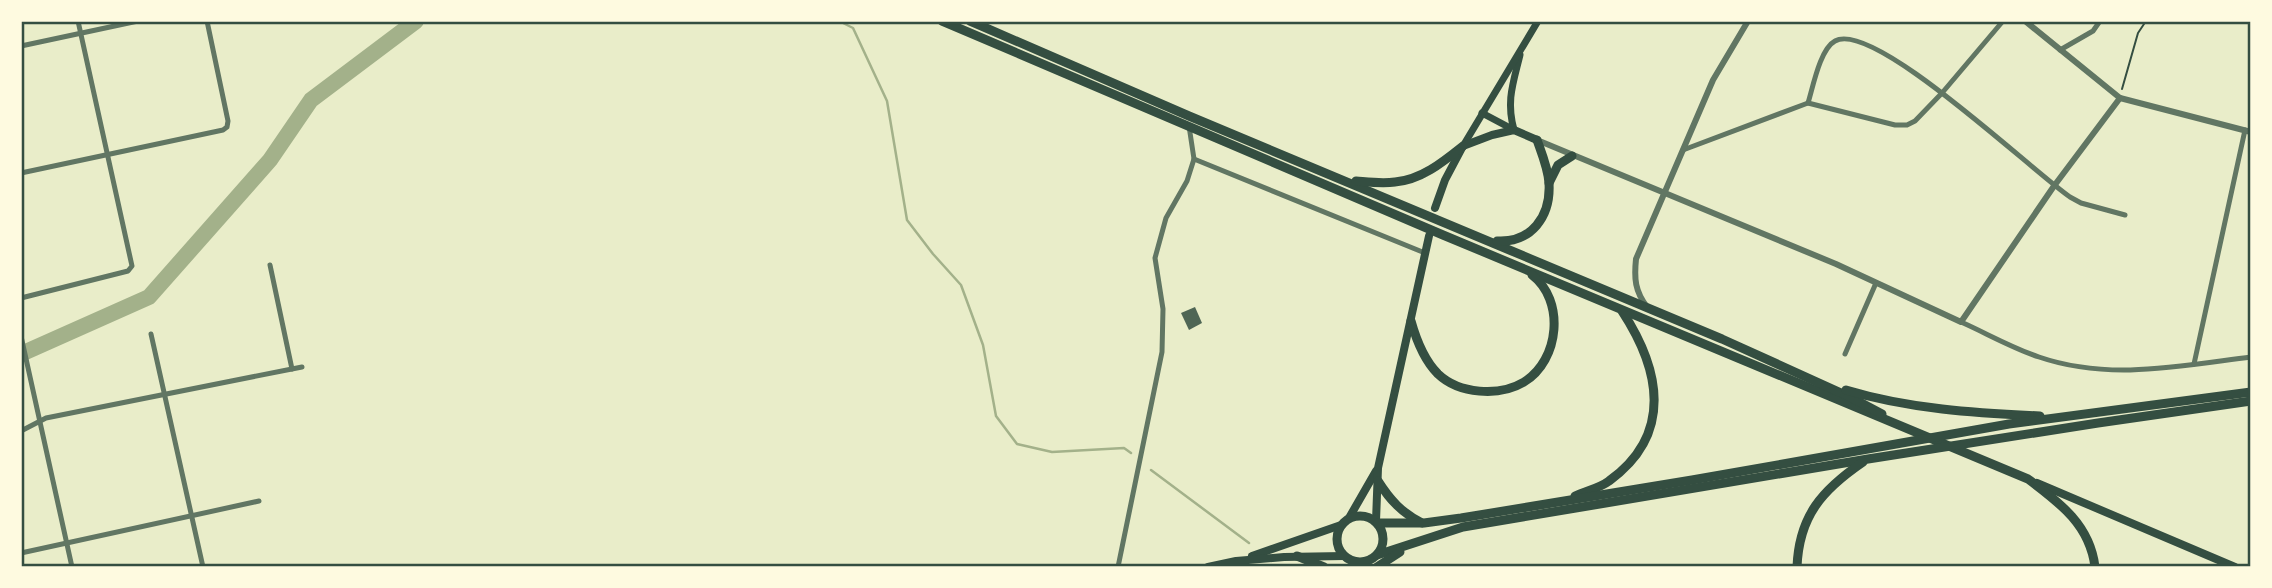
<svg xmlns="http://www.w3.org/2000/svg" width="2272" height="588" font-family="Karla,sans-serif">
	<rect width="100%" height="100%" fill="#e9edc9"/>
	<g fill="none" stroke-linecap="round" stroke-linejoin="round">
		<g stroke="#a3b18a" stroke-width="2.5">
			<polyline points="839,21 853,28 887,101 907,220 933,254 961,285 983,345 996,416 1017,444 1052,452 1124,448 1131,453"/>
			<polyline points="1151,470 1249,543"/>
		</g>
		<polyline stroke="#a3b18a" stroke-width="16" points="21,354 149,297 270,160 311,100 416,21"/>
	</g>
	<polygon fill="#4f6655" points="1195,307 1202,323 1189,330 1181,313"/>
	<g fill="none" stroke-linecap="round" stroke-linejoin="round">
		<polyline stroke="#344e41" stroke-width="2" points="2122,89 2138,33 2146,21"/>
		<g stroke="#617663" stroke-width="5">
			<polyline points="21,46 138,21"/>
			<polyline points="2060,50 2093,31 2100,21"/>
			<path d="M1808,103C1813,87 1820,49 1835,41C1873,19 2033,172 2070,197L2081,203L2125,215"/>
			<polyline points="1683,150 1808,103 1895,125 1907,125 1915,121 1942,93 2003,21"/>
			<polyline points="1194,159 1425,253"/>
			<polyline points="21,173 223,130 227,127 228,121 207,21"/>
			<polyline points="270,265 292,369"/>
			<polyline points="21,298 128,271 132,266 78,21"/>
			<path d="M1961,322C1986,333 2012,348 2039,357C2109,381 2180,366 2251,357"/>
			<polyline points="151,334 203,567"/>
			<polyline points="21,336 72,567"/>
			<polyline points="1845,354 1876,283"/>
			<polyline points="2194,364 2245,130"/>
			<polyline points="21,431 46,418 302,367"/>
			<polyline points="21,553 259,501"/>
			<polyline points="1118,567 1162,352 1163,309 1155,258 1166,218 1187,181 1194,159 1189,126"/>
		</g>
		<g stroke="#617663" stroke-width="6">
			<polyline points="2025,21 2120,98 2251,132"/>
			<polyline points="1537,140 1836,264 1961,322 2054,186 2120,98"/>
			<path d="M1647,307C1635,291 1634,279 1636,259L1713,80L1748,21"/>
		</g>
		<g stroke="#344e41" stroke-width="7">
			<polyline points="1482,113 1514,130"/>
			<path d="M1514,130C1506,101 1513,84 1520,55"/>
			<polyline points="1463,146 1538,21"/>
		</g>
		<g stroke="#344e41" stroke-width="8">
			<polyline points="1435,208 1445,180 1463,146 1492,135 1514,130 1537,140"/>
			<polyline points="2037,483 2235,567"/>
			<polyline points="1349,518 1376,471"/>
			<polyline points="1376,521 1378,468 1429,236"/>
			<polyline points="1252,556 1341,525"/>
			<polyline points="1208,567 1236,561 1284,557 1344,556"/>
		</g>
		<g stroke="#344e41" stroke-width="9">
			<path d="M942,21L1443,235L2028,479C2060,503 2090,525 2095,567"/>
			<polyline points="970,21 1189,116 1722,339 1850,397 1882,414"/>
			<path d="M1356,181C1368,182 1382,184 1395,182C1421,180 1443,162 1463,146"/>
			<polyline points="1549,183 1558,165 1572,156"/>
			<path d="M1497,241C1531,243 1551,217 1549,183C1548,168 1542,154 1537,140"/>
			<path d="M1411,321C1416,339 1424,360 1438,374C1459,394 1499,397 1524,382C1560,360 1565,300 1532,275"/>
			<path d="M1846,390C1909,409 1975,413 2040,416"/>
			<path d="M1378,481C1390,500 1402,513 1422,523"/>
			<path d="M1575,496C1586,491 1600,488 1609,481C1674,434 1660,369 1622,311"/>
			<circle cx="1360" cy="539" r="23"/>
			<polyline points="1378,523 1424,523 1461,518 1692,480 2009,424 2251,392"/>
			<polyline points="1377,555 1463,527 1868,459 2098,423 2251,401"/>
			<polyline points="1297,556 1324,567"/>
			<polyline points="1377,567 1400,552"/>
			<path d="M1797,567C1799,516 1822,490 1863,462"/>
		</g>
	</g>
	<rect width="2272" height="588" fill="none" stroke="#fefae0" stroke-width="46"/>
	<rect x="23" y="23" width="2226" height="542" fill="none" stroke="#344e41" stroke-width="2.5"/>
</svg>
